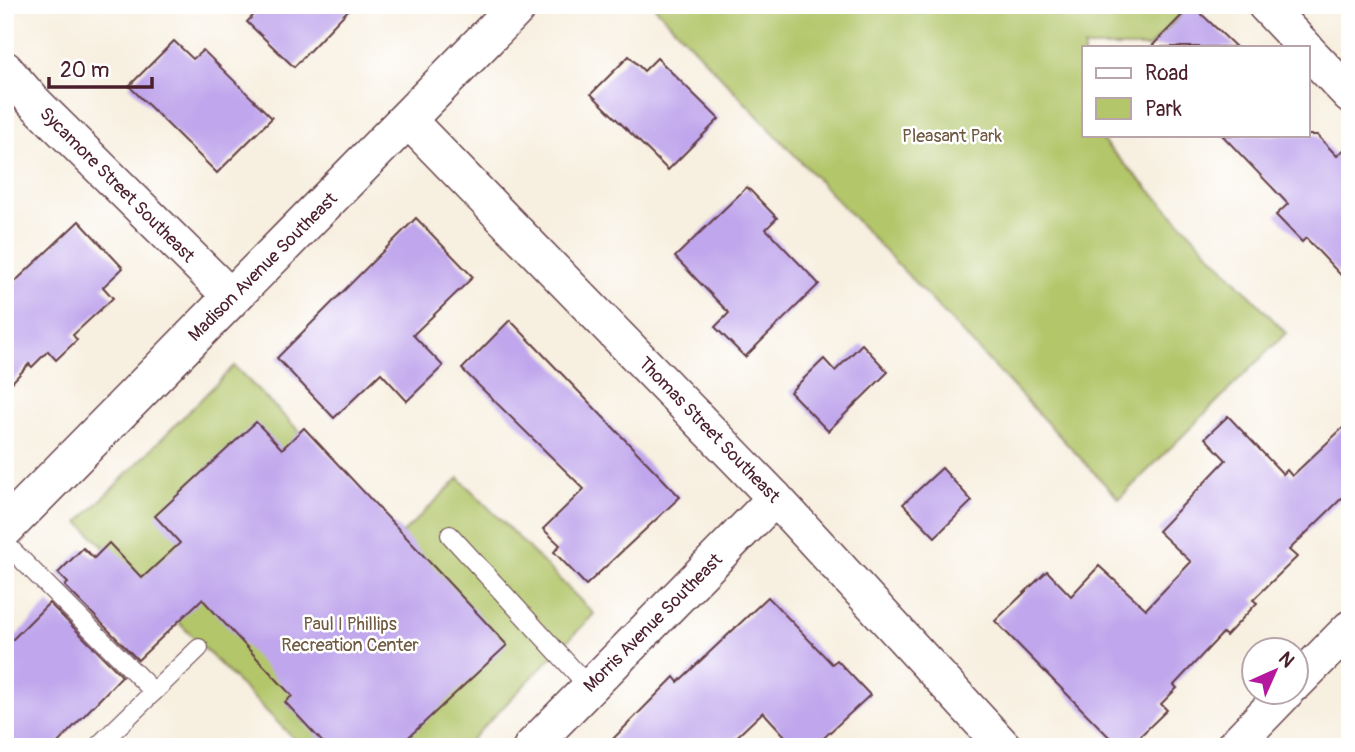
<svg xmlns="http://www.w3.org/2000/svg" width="1355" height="752" font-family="Pangolin,sans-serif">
	<rect width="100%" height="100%" fill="#fff"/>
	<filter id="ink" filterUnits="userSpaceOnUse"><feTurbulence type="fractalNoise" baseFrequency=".0143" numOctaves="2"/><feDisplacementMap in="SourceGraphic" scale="14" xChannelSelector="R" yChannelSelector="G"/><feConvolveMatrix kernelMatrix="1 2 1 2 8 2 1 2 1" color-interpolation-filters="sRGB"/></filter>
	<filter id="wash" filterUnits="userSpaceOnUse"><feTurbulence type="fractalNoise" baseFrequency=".00686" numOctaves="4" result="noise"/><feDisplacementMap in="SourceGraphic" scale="28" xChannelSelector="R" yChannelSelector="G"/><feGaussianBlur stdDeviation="1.57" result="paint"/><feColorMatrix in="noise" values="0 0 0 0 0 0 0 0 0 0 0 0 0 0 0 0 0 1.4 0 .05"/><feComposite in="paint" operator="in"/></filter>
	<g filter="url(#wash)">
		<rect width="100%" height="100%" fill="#f7efdf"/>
		<g fill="#b3c66a" stroke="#7e724a" stroke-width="2">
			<polygon points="653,5 1191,5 1149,47 1084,47 1084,112 1080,116 1084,120 1084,135 1097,135 1286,333 1119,499"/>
			<polygon points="234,366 402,534 459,478 594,614 464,747 302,747 79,522"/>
		</g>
		<g id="blocks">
			<g fill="#c0a6ec">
				<polygon points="263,5 353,5 294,67 247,22"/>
				<polygon points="1192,5 1236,47 1151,47"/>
				<polygon points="174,41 193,59 203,50 272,118 217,173 129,86"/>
				<polygon points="629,56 644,71 657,58 719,119 668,170 591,94"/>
				<polygon points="1222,135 1317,135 1337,156 1350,144 1350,285 1306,238 1302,242 1276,215 1288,204"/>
				<polygon points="747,187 777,218 766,229 819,284 745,357 715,327 729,313 675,257"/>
				<polygon points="416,218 473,277 413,335 443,366 407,401 381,373 334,418 277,358"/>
				<polygon points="79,221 123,268 103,287 113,298 73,335 77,340 56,360 48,351 32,367 29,364 5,390 5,291"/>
				<polygon points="510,320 680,497 586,585 554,552 560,545 543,529 584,489 462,369"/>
				<polygon points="862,344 888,372 828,431 790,392 824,359 835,371"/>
				<polygon points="1228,416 1283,474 1287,470 1292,476 1350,421 1350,490 1289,550 1297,557 1253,600 1257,603 1226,636 1223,633 1174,685 1177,688 1161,704 1167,710 1129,747 1119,747 995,621 1047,571 1071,596 1099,566 1146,609 1191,562 1158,531 1226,460 1205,438"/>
				<polygon points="256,422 282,449 304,428 507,645 398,747 327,747 285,702 292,696 202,599 138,660 65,586 68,583 58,573 83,548 94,558 109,543 142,578 180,543 155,516"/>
				<polygon points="942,468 972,501 935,537 903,504"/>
				<polygon points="768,597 832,664 837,660 870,695 814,747 795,747 763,712 726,747 605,747 674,677 678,682"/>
				<polygon points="49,603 122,676 54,747 5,747 5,647"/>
			</g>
		</g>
	</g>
	<g filter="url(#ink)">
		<use href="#blocks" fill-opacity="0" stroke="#643e46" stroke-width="2"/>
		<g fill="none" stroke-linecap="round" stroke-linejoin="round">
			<defs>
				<g id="lane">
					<polyline points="450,535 589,687"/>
					<polyline points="5,543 154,692"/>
					<polyline points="100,744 199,648"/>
				</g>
				<g id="street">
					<polyline points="1265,5 1305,47"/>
					<polyline points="1308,51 1350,95"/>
					<polyline points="5,69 33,101 232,298"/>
					<polyline points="408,120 775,498 1004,747"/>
					<polyline points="1296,683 1350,628"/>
					<polyline points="531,747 775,498"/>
					<polyline points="1233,747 1286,692"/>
				</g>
				<polyline id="secondary" points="5,528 519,5"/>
			</defs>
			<use href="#lane" stroke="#643e46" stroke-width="20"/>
			<use href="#street" stroke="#643e46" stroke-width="38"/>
			<use href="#secondary" stroke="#643e46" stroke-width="41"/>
			<use href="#lane" stroke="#fff" stroke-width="18"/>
			<use href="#street" stroke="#fff" stroke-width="35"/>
			<use href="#secondary" stroke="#fff" stroke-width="38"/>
		</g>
	</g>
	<g text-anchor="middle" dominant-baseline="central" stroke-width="5" stroke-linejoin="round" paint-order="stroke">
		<g font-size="18" fill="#6f5941" stroke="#fff">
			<text x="952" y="136">Pleasant Park</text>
			<text x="350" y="624">Paul I Phillips<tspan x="350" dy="21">Recreation Center</tspan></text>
		</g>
		<g font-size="18" fill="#4a1f2b" stroke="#fff">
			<text transform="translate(117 185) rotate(45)">Sycamore Street Southeast</text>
			<text transform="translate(263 267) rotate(-45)">Madison Avenue Southeast</text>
			<text transform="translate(709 430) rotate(46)">Thomas Street Southeast</text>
			<text transform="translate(653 623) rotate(-45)">Morris Avenue Southeast</text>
		</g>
	</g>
	<rect width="1355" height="752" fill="none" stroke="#fff" stroke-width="28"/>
	<rect x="1082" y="46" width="228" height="91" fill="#ffffff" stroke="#b7a5aa" stroke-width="2"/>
	<rect x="1096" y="68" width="35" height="10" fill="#ffffff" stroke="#b7a5aa" stroke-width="2"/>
	<text x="1145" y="80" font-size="21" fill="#4a1f2b">Road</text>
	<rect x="1096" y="98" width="35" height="21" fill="#b3c66a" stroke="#b7a5aa" stroke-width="2"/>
	<text x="1145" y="116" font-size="21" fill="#4a1f2b">Park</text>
	<g transform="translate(1275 671) rotate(45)"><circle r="33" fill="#ffffff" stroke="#b7a5aa" stroke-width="2"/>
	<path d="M0-5L12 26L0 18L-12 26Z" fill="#b5179e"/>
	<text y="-10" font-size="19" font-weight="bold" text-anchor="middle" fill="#4a1f2b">N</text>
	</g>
	<path d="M49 77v10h103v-10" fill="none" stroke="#4a1f2b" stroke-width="3.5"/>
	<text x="60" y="77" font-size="21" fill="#4a1f2b" stroke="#ffffff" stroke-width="5" paint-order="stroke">20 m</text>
</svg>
